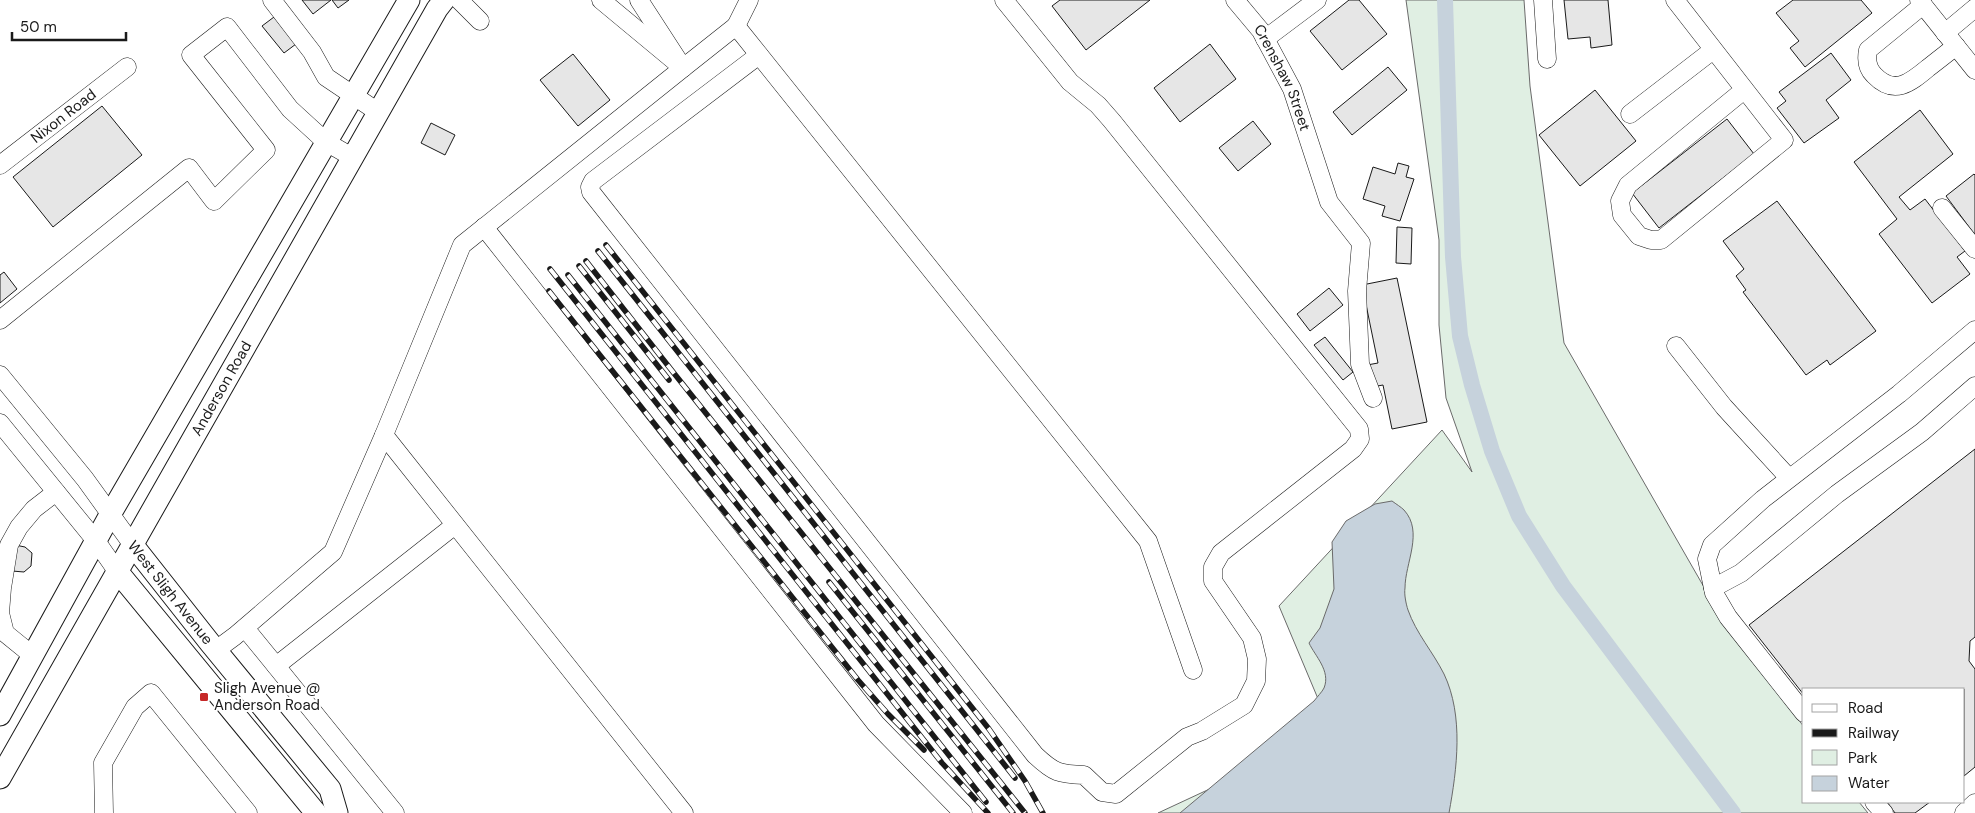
<svg xmlns="http://www.w3.org/2000/svg" width="1975" height="813" font-family="'DM Sans',sans-serif">
	<rect width="100%" height="100%" fill="#fff"/>
	<polygon fill="#e0efe3" stroke="#6a6a6a" points="1406,0 1524,0 1530,86 1564,343 1720,615 1804,727 1804,802 1859,802 1868,813 1158,813 1332,732 1279,606 1442,430 1472,472 1446,398 1439,325 1439,240"/>
	<path fill="#c6d2dc" stroke="#6a6a6a" d="M1392,501C1396,504 1401,507 1404,510C1424,532 1405,563 1405,588C1404,594 1406,604 1408,610C1416,633 1433,652 1444,674C1464,716 1457,769 1449,813H1180L1314,701C1317,697 1322,692 1324,688C1331,671 1315,656 1309,643L1320,628L1334,589L1332,542L1346,521L1375,504Z"/>
	<g fill="none" stroke-linecap="round" stroke-linejoin="round">
		<polyline stroke="#c6d2dc" stroke-width="16" points="1445,0 1453,257 1460,336 1472,385 1492,451 1519,516 1563,586 1733,813"/>
	</g>
	<g fill="#e6e6e6" stroke="#1a1a1a">
		<polygon points="302,0 331,0 313,14"/>
		<polygon points="332,0 349,0 338,8"/>
		<polygon points="1060,0 1150,0 1086,50 1052,6"/>
		<polygon points="1349,0 1359,0 1387,34 1342,70 1310,31"/>
		<polygon points="1564,0 1608,0 1612,45 1591,48 1590,37 1568,39"/>
		<polygon points="1793,0 1861,0 1872,13 1805,67 1790,48 1799,41 1776,13"/>
		<polygon points="274,17 296,44 284,53 262,26"/>
		<polygon points="1210,44 1236,79 1180,122 1154,88"/>
		<polygon points="1831,53 1851,80 1826,100 1839,118 1804,143 1777,108 1786,101 1779,92"/>
		<polygon points="573,54 610,100 578,126 540,80"/>
		<polygon points="1388,67 1407,90 1352,135 1333,112"/>
		<polygon points="1595,90 1636,141 1580,186 1539,135"/>
		<polygon points="102,106 142,155 53,227 13,177"/>
		<polygon points="1920,110 1953,154 1899,197 1910,210 1925,199 1965,251 1957,257 1970,274 1932,303 1879,234 1897,219 1854,162"/>
		<polygon points="1727,119 1754,154 1659,228 1632,193"/>
		<polygon points="1253,121 1271,144 1238,171 1219,148"/>
		<polygon points="431,123 455,135 445,155 421,143"/>
		<polygon points="1398,163 1409,166 1406,177 1414,179 1400,221 1382,216 1385,206 1363,199 1373,167 1395,174"/>
		<polygon points="1974,174 1975,175 1975,235 1946,196"/>
		<polygon points="1777,201 1876,331 1830,365 1827,360 1806,375 1743,292 1746,290 1736,276 1744,269 1723,241"/>
		<polygon points="1397,227 1412,228 1411,264 1396,263"/>
		<polygon points="4,272 17,289 0,303 0,275"/>
		<polygon points="1397,278 1427,422 1392,429 1383,385 1372,387 1367,365 1378,363 1362,285"/>
		<polygon points="1329,288 1343,305 1310,331 1297,314"/>
		<polygon points="1325,337 1353,372 1343,380 1314,345"/>
		<polygon points="1975,449 1975,637 1970,641 1969,661 1975,669 1975,767 1964,776 1964,689 1804,689 1804,695 1749,625"/>
		<polygon points="15,545 25,547 32,553 31,566 24,572 12,571"/>
		<polygon points="1887,802 1930,802 1915,813 1895,813"/>
	</g>
	<g fill="none" stroke-linecap="round" stroke-linejoin="round">
		<defs>
			<g id="minor">
				<polyline points="272,0 312,52 326,77 378,112"/>
				<polyline points="459,0 480,21"/>
				<polyline points="601,0 683,68 462,245 384,435 684,813"/>
				<polyline points="639,0 683,68 736,26 1148,541 1193,670"/>
				<path id="s1" d="M1235,0L1261,31L1292,89L1329,202L1361,243L1357,291L1360,364L1373,398"/>
				<polyline points="1543,0 1547,59"/>
				<polyline points="1675,0 1784,140 1661,240 1651,240 1639,236 1622,215 1620,201 1628,185 1744,90"/>
				<polyline points="1919,0 1975,70"/>
				<path d="M1923,5L1868,50C1866,60 1867,68 1874,75C1894,96 1910,83 1928,68C1937,61 1946,54 1956,46"/>
				<polyline points="736,26 749,0"/>
				<polyline points="1945,33 1975,8"/>
				<polyline points="1265,39 1317,0"/>
				<path d="M759,55L593,181L590,187L591,192L1035,755C1054,773 1059,774 1084,775L1102,792L1116,794L1187,737L1202,731L1244,705L1256,681L1257,659L1252,638L1213,581V567L1221,553L1353,449L1360,439L1359,429L1112,121L1098,105L1070,82L1004,0"/>
				<polyline points="1630,114 1713,50"/>
				<path id="s2" d="M0,165L127,67"/>
				<polyline points="1942,208 1975,249"/>
				<polyline points="484,227 876,724 963,813"/>
				<polyline points="0,320 189,168 214,201 266,150 191,55 227,27 290,109 326,142 352,157"/>
				<polyline points="1676,346 1724,407 1789,478"/>
				<polyline points="0,375 85,479 132,544"/>
				<polyline points="0,423 96,541 117,571"/>
				<polyline points="1713,588 1741,573 1837,494 1922,432 1975,386"/>
				<polyline points="245,628 276,666 455,525"/>
				<polyline points="216,650 235,636 333,552 384,435"/>
				<polyline points="32,655 5,633 0,613 2,588 9,545 19,527 34,509 56,492"/>
				<polyline points="276,666 395,813"/>
				<polyline points="1804,713 1728,617 1714,593 1707,559 1712,545 1763,499 1899,394 1975,330"/>
				<polyline points="1874,802 1884,813"/>
				<polyline points="104,813 103,763 135,707 151,693 248,813"/>
				<polyline points="1964,813 1975,803"/>
			</g>
			<g id="major">
				<path id="s3" d="M132,544L210,643L330,789L337,813"/>
				<polyline points="117,571 316,813"/>
				<polyline points="0,715 111,513 409,0"/>
				<path id="s4" d="M0,778L437,9L444,0"/>
			</g>
		</defs>
		<use href="#minor" stroke="#1a1a1a" stroke-width="19"/>
		<use href="#major" stroke="#1a1a1a" stroke-width="23"/>
		<use href="#minor" stroke="#fff" stroke-width="18"/>
		<use href="#major" stroke="#fff" stroke-width="21"/>
		<defs>
			<g id="rail">
				<polyline points="606,245 989,729 1025,781 1043,813"/>
				<polyline points="598,251 1015,778"/>
				<polyline points="586,261 673,372 1025,813"/>
				<polyline points="579,266 669,380"/>
				<polyline points="550,269 942,763 988,813"/>
				<polyline points="568,275 986,802"/>
				<polyline points="549,291 858,680 888,714 924,750"/>
				<polyline points="829,582 1013,813"/>
			</g>
		</defs>
		<use href="#rail" stroke="#1a1a1a" stroke-width="5.5"/>
		<use href="#rail" stroke="#fff" stroke-width="4" stroke-dasharray="11" stroke-linecap="butt"/>
	</g>
	<rect fill="#c62828" stroke="#fff" stroke-width="2" x="199" y="692" width="10" height="10" rx="2.5"/>
	<g text-anchor="middle" dominant-baseline="central" stroke-width="4" stroke-linejoin="round" paint-order="stroke">
		<g font-size="15" fill="#1a1a1a" stroke="#fff">
			<text stroke="none"><textPath href="#s1" startOffset="92">Crenshaw Street</textPath></text>
			<text stroke="none"><textPath href="#s2" startOffset="80">Nixon Road</textPath></text>
			<text stroke="none"><textPath href="#s4" startOffset="448">Anderson Road</textPath></text>
			<text stroke="none"><textPath href="#s3" startOffset="62">West Sligh Avenue</textPath></text>
		</g>
		<g font-size="15" fill="#1a1a1a" stroke="#fff" text-anchor="start">
			<text x="214" y="688">Sligh Avenue @<tspan x="214" dy="17">Anderson Road</tspan></text>
		</g>
	</g>
	<rect x="1802" y="688" width="162" height="115" fill="#ffffff" stroke="#a3a3a3"/>
	<rect x="1812" y="704" width="25" height="8" fill="#ffffff" stroke="#a3a3a3"/>
	<text x="1848" y="713" font-size="15" fill="#1a1a1a">Road</text>
	<rect x="1812" y="729" width="25" height="8" fill="#1a1a1a" stroke="#a3a3a3"/>
	<text x="1848" y="738" font-size="15" fill="#1a1a1a">Railway</text>
	<rect x="1812" y="750" width="25" height="15" fill="#e0efe3" stroke="#a3a3a3"/>
	<text x="1848" y="763" font-size="15" fill="#1a1a1a">Park</text>
	<rect x="1812" y="776" width="25" height="15" fill="#c6d2dc" stroke="#a3a3a3"/>
	<text x="1848" y="788" font-size="15" fill="#1a1a1a">Water</text>
	<path d="M12 32v8h114v-8" fill="none" stroke="#1a1a1a" stroke-width="2.5"/>
	<text x="20" y="32" font-size="15" fill="#1a1a1a" stroke="#ffffff" stroke-width="4" paint-order="stroke">50 m</text>
</svg>
